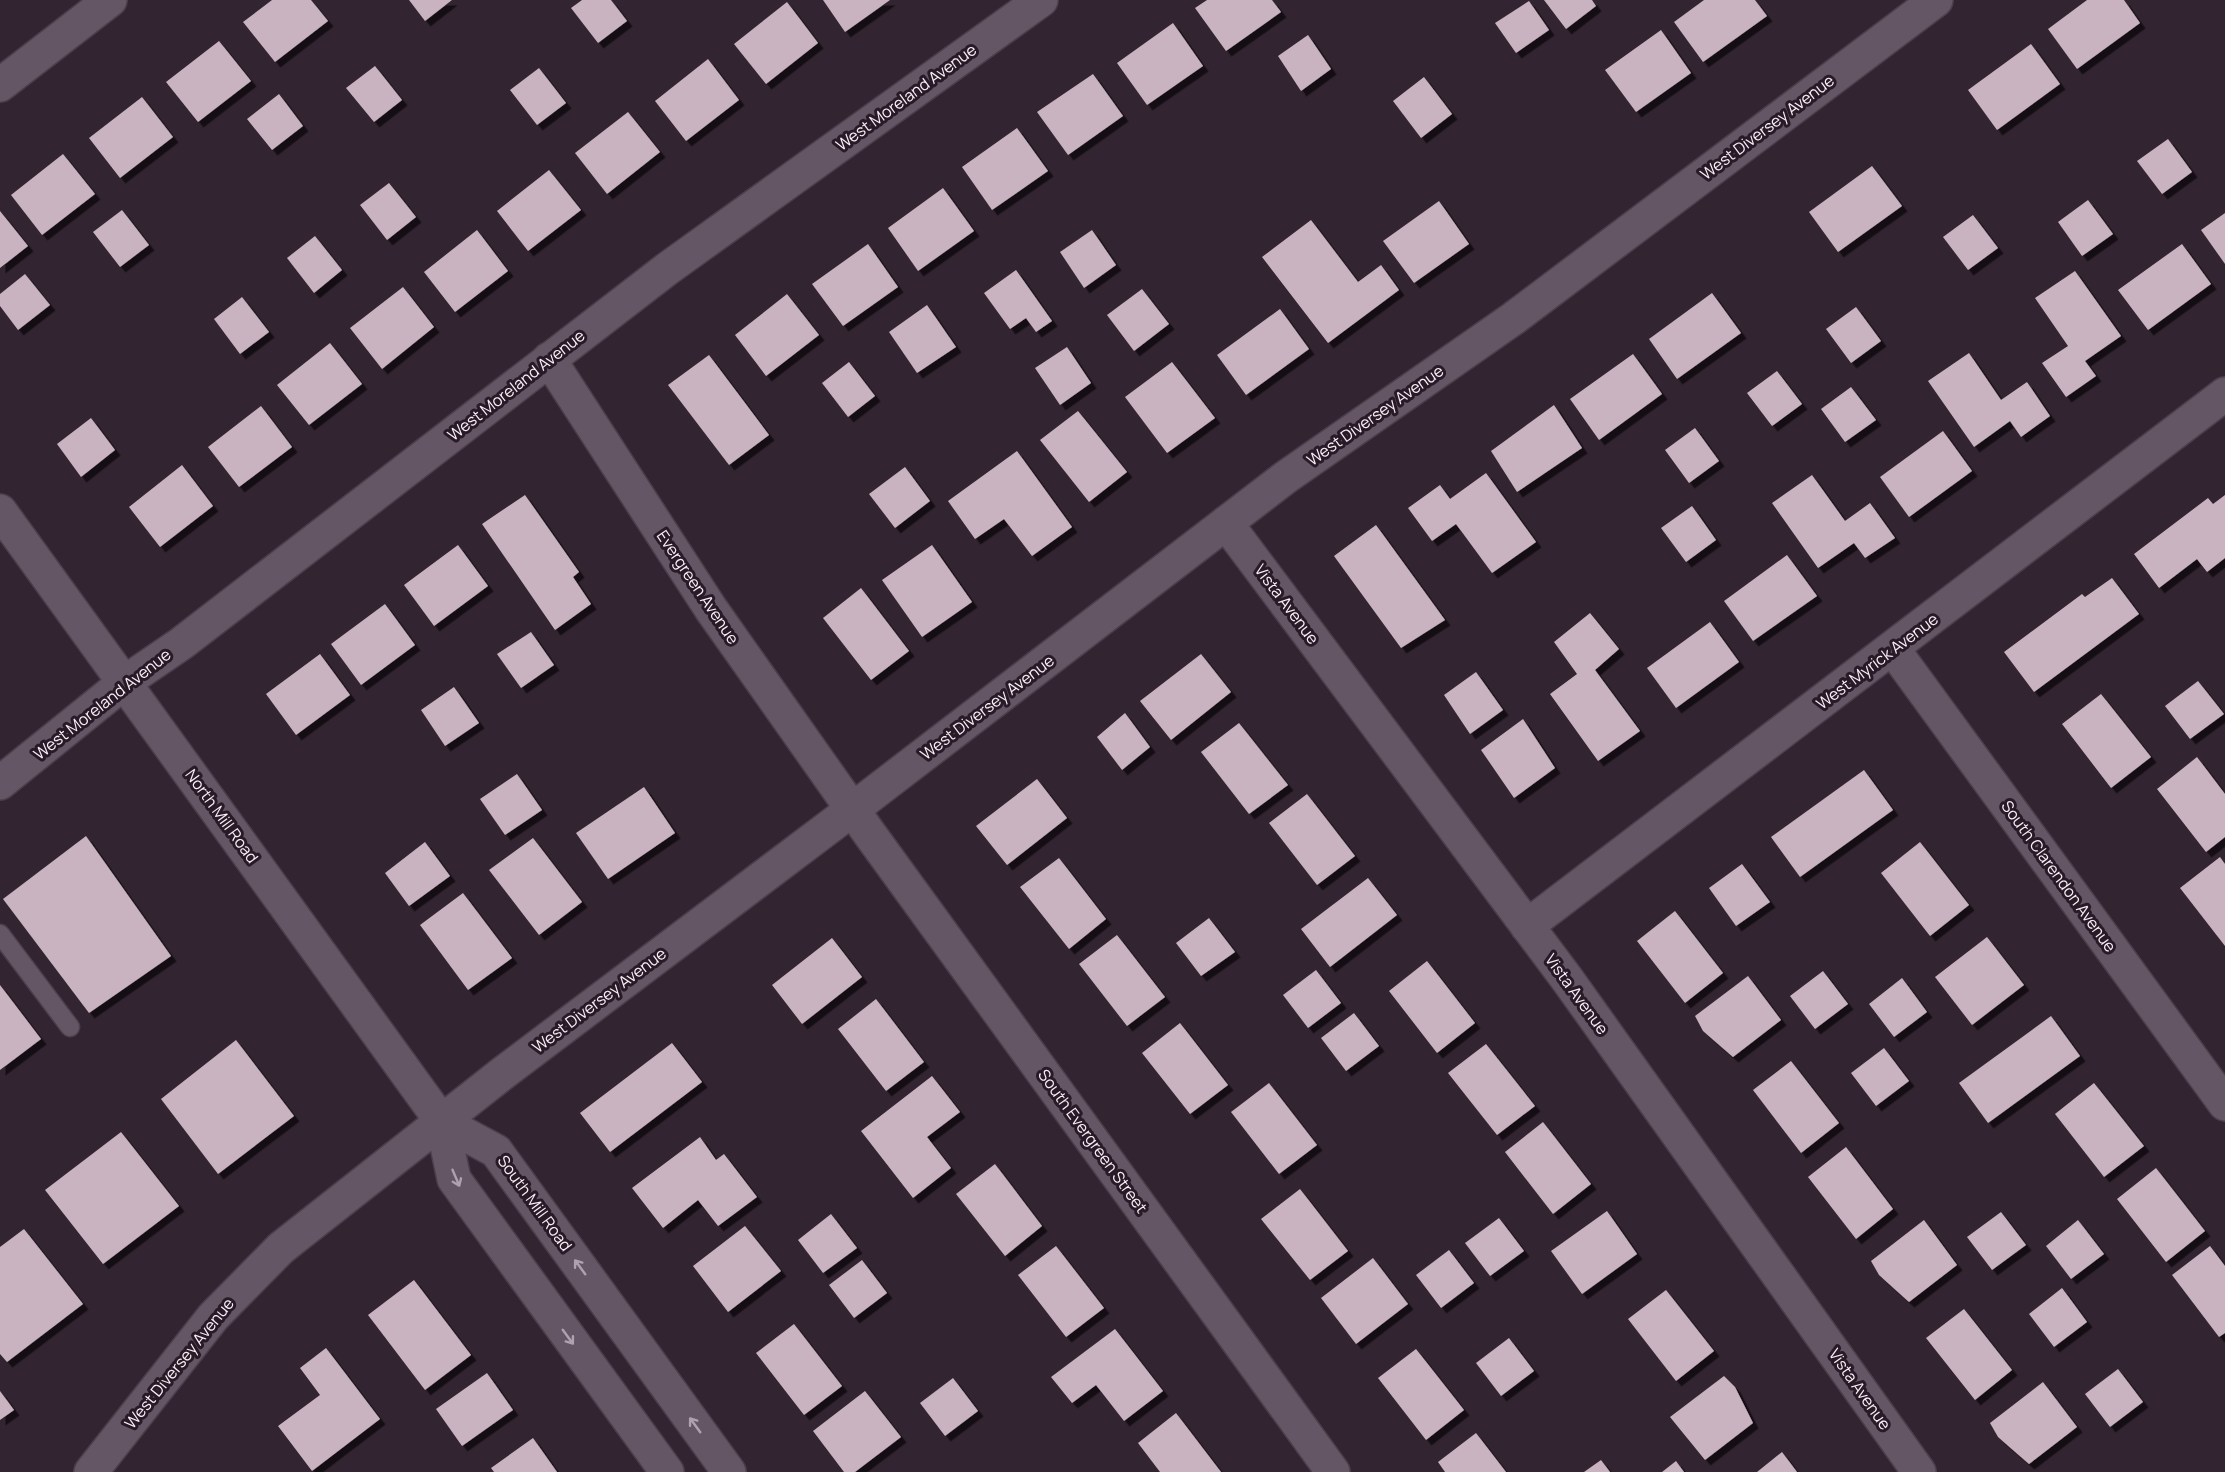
<svg xmlns="http://www.w3.org/2000/svg" width="2225" height="1472" font-family="Manrope,sans-serif">
	<defs>
		<filter id="shadow"><feDropShadow dx="5.5" dy="5.5" stdDeviation="0" flood-color="#0009"/></filter>
	</defs>
	<rect width="100%" height="100%" fill="#322431"/>
	<g fill="#c9b3c0" filter="url(#shadow)">
		<polygon points="272,0 311,0 328,21 275,62 243,22"/>
		<polygon points="409,0 452,0 425,21"/>
		<polygon points="582,0 611,0 627,21 598,43 571,8"/>
		<polygon points="823,0 890,0 845,32"/>
		<polygon points="1207,0 1272,0 1281,12 1226,51 1195,8"/>
		<polygon points="1544,0 1592,0 1596,6 1566,29"/>
		<polygon points="1704,0 1755,0 1767,16 1703,62 1674,22"/>
		<polygon points="2087,0 2124,0 2140,23 2077,69 2048,29"/>
		<polygon points="1529,1 1549,30 1516,53 1495,23"/>
		<polygon points="787,2 818,43 766,84 734,44"/>
		<polygon points="1173,23 1203,66 1147,105 1117,63"/>
		<polygon points="1661,30 1691,73 1636,112 1605,70"/>
		<polygon points="1308,35 1331,69 1301,91 1278,56"/>
		<polygon points="219,41 251,81 198,122 166,82"/>
		<polygon points="2031,44 2060,84 1997,130 1968,90"/>
		<polygon points="708,59 739,100 686,141 655,101"/>
		<polygon points="375,66 402,100 374,122 346,88"/>
		<polygon points="539,68 566,103 537,125 510,90"/>
		<polygon points="1093,74 1123,116 1068,155 1037,112"/>
		<polygon points="1424,77 1452,114 1421,138 1393,101"/>
		<polygon points="279,94 303,126 272,150 247,119"/>
		<polygon points="142,97 173,137 120,178 89,138"/>
		<polygon points="628,112 660,152 607,194 575,153"/>
		<polygon points="1017,128 1048,171 992,210 962,167"/>
		<polygon points="2168,139 2192,172 2162,194 2137,161"/>
		<polygon points="63,154 95,194 42,235 11,195"/>
		<polygon points="1872,166 1902,206 1838,252 1809,212"/>
		<polygon points="549,170 581,210 528,251 497,211"/>
		<polygon points="389,183 416,217 387,240 360,205"/>
		<polygon points="943,188 974,231 918,271 888,228"/>
		<polygon points="2088,200 2113,234 2082,256 2058,222"/>
		<polygon points="1439,201 1469,244 1414,283 1383,241"/>
		<polygon points="122,210 149,245 120,267 93,232"/>
		<polygon points="0,211 28,246 0,268"/>
		<polygon points="2225,213 2225,264 2201,230"/>
		<polygon points="1973,215 1998,248 1968,270 1943,237"/>
		<polygon points="1311,220 1358,282 1381,265 1399,290 1328,343 1262,257"/>
		<polygon points="477,230 508,271 455,312 424,272"/>
		<polygon points="1092,230 1116,265 1084,288 1060,252"/>
		<polygon points="315,236 342,270 314,293 287,258"/>
		<polygon points="868,244 898,287 843,326 812,284"/>
		<polygon points="2182,244 2211,284 2148,330 2118,290"/>
		<polygon points="1016,270 1052,321 1036,332 1026,318 1010,329 984,293"/>
		<polygon points="2075,271 2121,336 2085,361 2096,376 2066,397 2042,363 2068,346 2035,298"/>
		<polygon points="25,274 50,305 18,330 0,306 0,294"/>
		<polygon points="403,287 434,327 382,369 350,328"/>
		<polygon points="1142,289 1169,324 1134,351 1107,315"/>
		<polygon points="1712,293 1741,333 1677,379 1649,339"/>
		<polygon points="787,294 819,335 766,376 735,335"/>
		<polygon points="242,297 269,332 240,354 214,319"/>
		<polygon points="927,305 956,347 917,373 889,332"/>
		<polygon points="1856,307 1881,341 1851,363 1826,329"/>
		<polygon points="1280,309 1309,349 1246,395 1217,355"/>
		<polygon points="330,343 362,384 309,425 277,385"/>
		<polygon points="1067,347 1091,383 1060,405 1035,368"/>
		<polygon points="1969,353 2001,400 2027,382 2050,416 2021,437 2010,421 1974,447 1928,381"/>
		<polygon points="1633,354 1662,394 1599,440 1570,399"/>
		<polygon points="709,355 769,435 729,465 668,385"/>
		<polygon points="849,362 875,396 848,417 822,383"/>
		<polygon points="1172,362 1215,418 1167,453 1125,397"/>
		<polygon points="1777,371 1802,404 1772,426 1747,393"/>
		<polygon points="1851,387 1876,420 1845,442 1821,409"/>
		<polygon points="1554,405 1582,448 1517,492 1491,451"/>
		<polygon points="261,406 292,447 239,487 208,447"/>
		<polygon points="1078,411 1127,472 1089,502 1040,440"/>
		<polygon points="91,418 115,450 81,477 57,444"/>
		<polygon points="1695,428 1719,461 1689,483 1665,450"/>
		<polygon points="1943,431 1972,471 1909,517 1880,477"/>
		<polygon points="1017,451 1072,527 1032,556 1004,519 975,539 948,501"/>
		<polygon points="182,465 213,506 160,547 129,507"/>
		<polygon points="905,467 930,501 895,528 869,494"/>
		<polygon points="1486,473 1536,542 1492,573 1456,524 1432,541 1408,508 1440,485 1450,499"/>
		<polygon points="1812,475 1845,521 1870,503 1895,538 1865,558 1854,543 1818,568 1772,503"/>
		<polygon points="525,495 579,572 573,577 591,604 555,630 482,524"/>
		<polygon points="2225,495 2225,558 2207,572 2197,559 2159,588 2134,554 2208,498 2213,504"/>
		<polygon points="1692,506 1716,540 1686,562 1661,528"/>
		<polygon points="1376,525 1445,620 1401,648 1334,556"/>
		<polygon points="458,545 488,586 434,626 404,585"/>
		<polygon points="932,545 972,602 922,637 882,580"/>
		<polygon points="1787,555 1817,596 1753,641 1724,601"/>
		<polygon points="2112,578 2139,614 2034,692 2004,652 2082,594 2085,597"/>
		<polygon points="861,588 909,651 871,680 823,618"/>
		<polygon points="385,604 415,645 361,685 331,644"/>
		<polygon points="1590,613 1619,649 1595,670 1640,731 1598,761 1550,694 1577,674 1554,642"/>
		<polygon points="1710,622 1739,662 1676,708 1647,668"/>
		<polygon points="531,632 554,665 521,688 497,654"/>
		<polygon points="320,654 350,695 296,735 266,694"/>
		<polygon points="1201,654 1231,692 1171,740 1140,701"/>
		<polygon points="1476,672 1503,710 1470,734 1444,695"/>
		<polygon points="2198,681 2224,714 2190,739 2165,706"/>
		<polygon points="454,687 479,723 445,746 421,710"/>
		<polygon points="2101,694 2151,757 2111,788 2062,724"/>
		<polygon points="1125,713 1150,747 1122,770 1097,737"/>
		<polygon points="1523,719 1555,768 1514,798 1481,750"/>
		<polygon points="1239,723 1288,785 1249,814 1201,752"/>
		<polygon points="2197,757 2225,794 2225,837 2206,852 2157,789"/>
		<polygon points="1864,770 1893,810 1800,877 1771,837"/>
		<polygon points="517,774 542,810 505,835 480,799"/>
		<polygon points="1037,779 1067,818 1007,865 976,826"/>
		<polygon points="644,787 675,833 608,879 576,833"/>
		<polygon points="1307,794 1355,856 1317,885 1269,823"/>
		<polygon points="86,836 171,956 89,1013 3,899"/>
		<polygon points="533,838 582,902 539,935 489,870"/>
		<polygon points="425,842 450,876 409,906 385,873"/>
		<polygon points="1920,842 1969,905 1930,936 1881,873"/>
		<polygon points="2220,857 2225,864 2225,946 2180,888"/>
		<polygon points="1059,858 1106,919 1069,949 1020,887"/>
		<polygon points="1742,864 1770,902 1736,926 1709,888"/>
		<polygon points="1368,878 1397,915 1330,967 1301,929"/>
		<polygon points="463,893 512,958 468,990 420,925"/>
		<polygon points="1675,911 1723,973 1685,1003 1637,941"/>
		<polygon points="1209,918 1235,952 1201,976 1176,943"/>
		<polygon points="1117,935 1165,997 1127,1026 1079,964"/>
		<polygon points="1987,937 2024,985 1972,1025 1935,977"/>
		<polygon points="832,938 862,977 802,1024 772,985"/>
		<polygon points="1427,961 1475,1023 1437,1053 1389,991"/>
		<polygon points="1316,970 1341,1003 1308,1028 1283,995"/>
		<polygon points="1823,971 1848,1004 1815,1029 1790,996"/>
		<polygon points="1748,976 1781,1020 1733,1057 1703,1031 1695,1016"/>
		<polygon points="1902,978 1927,1012 1894,1037 1869,1004"/>
		<polygon points="0,985 41,1039 0,1070"/>
		<polygon points="876,999 924,1062 886,1091 838,1029"/>
		<polygon points="1354,1013 1379,1046 1346,1071 1321,1038"/>
		<polygon points="2051,1016 2080,1056 1988,1123 1959,1083"/>
		<polygon points="1180,1023 1228,1085 1190,1114 1142,1053"/>
		<polygon points="236,1040 294,1116 218,1174 161,1099"/>
		<polygon points="672,1043 702,1082 610,1152 580,1113"/>
		<polygon points="1486,1044 1535,1106 1497,1135 1448,1073"/>
		<polygon points="1884,1048 1909,1081 1876,1106 1851,1073"/>
		<polygon points="1791,1061 1839,1123 1801,1153 1753,1090"/>
		<polygon points="932,1076 960,1112 927,1137 951,1168 913,1198 861,1131"/>
		<polygon points="1269,1083 1317,1145 1279,1174 1231,1112"/>
		<polygon points="2094,1083 2144,1146 2104,1177 2055,1114"/>
		<polygon points="1543,1122 1591,1184 1553,1214 1505,1152"/>
		<polygon points="121,1132 179,1206 103,1264 45,1190"/>
		<polygon points="700,1137 716,1160 724,1154 757,1197 718,1226 698,1200 663,1228 632,1188"/>
		<polygon points="1846,1147 1893,1209 1856,1239 1808,1177"/>
		<polygon points="995,1164 1042,1226 1005,1256 956,1194"/>
		<polygon points="2156,1168 2205,1231 2166,1262 2117,1199"/>
		<polygon points="1300,1189 1348,1251 1310,1280 1261,1219"/>
		<polygon points="1607,1211 1637,1254 1582,1294 1551,1251"/>
		<polygon points="2001,1212 2026,1245 1992,1270 1967,1237"/>
		<polygon points="831,1214 857,1248 823,1273 798,1240"/>
		<polygon points="1499,1218 1524,1251 1490,1276 1465,1243"/>
		<polygon points="1924,1220 1957,1265 1909,1302 1879,1275 1871,1261"/>
		<polygon points="2078,1220 2104,1254 2071,1279 2046,1246"/>
		<polygon points="745,1226 781,1271 728,1312 693,1266"/>
		<polygon points="24,1229 83,1304 7,1362 0,1354 0,1247"/>
		<polygon points="1056,1246 1104,1308 1066,1337 1018,1275"/>
		<polygon points="2210,1246 2225,1266 2225,1333 2219,1337 2172,1275"/>
		<polygon points="1449,1250 1474,1283 1441,1308 1416,1275"/>
		<polygon points="1373,1258 1408,1304 1356,1344 1321,1298"/>
		<polygon points="862,1260 887,1293 854,1318 829,1285"/>
		<polygon points="414,1280 471,1355 425,1390 368,1315"/>
		<polygon points="2062,1288 2087,1322 2054,1347 2029,1314"/>
		<polygon points="1666,1290 1714,1351 1676,1381 1628,1319"/>
		<polygon points="1964,1309 2012,1370 1975,1400 1926,1338"/>
		<polygon points="794,1324 842,1386 804,1415 756,1353"/>
		<polygon points="1115,1329 1163,1391 1124,1421 1096,1385 1072,1403 1051,1377"/>
		<polygon points="1509,1338 1534,1371 1501,1396 1476,1363"/>
		<polygon points="326,1348 380,1419 312,1471 278,1426 320,1395 300,1368"/>
		<polygon points="1416,1349 1464,1410 1426,1440 1378,1378"/>
		<polygon points="2118,1369 2143,1402 2110,1427 2085,1394"/>
		<polygon points="487,1373 513,1410 462,1446 436,1409"/>
		<polygon points="1724,1376 1735,1387 1753,1423 1705,1460 1670,1417"/>
		<polygon points="953,1378 978,1411 945,1436 920,1403"/>
		<polygon points="2043,1382 2077,1427 2029,1464 1998,1437 1990,1423"/>
		<polygon points="0,1391 14,1410 0,1420"/>
		<polygon points="865,1391 901,1437 855,1472 844,1472 813,1431"/>
		<polygon points="1176,1413 1221,1472 1160,1472 1138,1443"/>
		<polygon points="1476,1433 1506,1472 1445,1472 1438,1462"/>
		<polygon points="533,1438 557,1472 494,1472 491,1468"/>
		<polygon points="1782,1452 1797,1472 1757,1472"/>
		<polygon points="1601,1460 1610,1472 1584,1472"/>
		<polygon points="1676,1461 1684,1472 1662,1472"/>
	</g>
	<g fill="none" stroke-linecap="round" stroke-linejoin="round">
		<defs>
			<polyline id="lane" points="0,934 70,1027"/>
			<g id="street">
				<polyline points="0,85 110,0"/>
				<polyline points="549,359 711,609 869,833 1333,1472"/>
				<polyline points="1226,523 1567,979 1919,1472"/>
				<polyline points="1893,649 2225,1104"/>
				<polyline points="0,783 125,682 182,643 667,269 1041,0"/>
				<polyline points="1527,926 2225,394"/>
				<polyline points="91,1472 213,1317 281,1248 503,1073 853,809 1286,477 1514,318 1936,0"/>
			</g>
			<g id="secondary">
				<polyline points="0,511 442,1122 454,1179 667,1472"/>
				<polyline points="442,1122 496,1151 729,1472"/>
			</g>
		</defs>
		<use href="#lane" stroke="#4a3f4a" stroke-width="21"/>
		<use href="#street" stroke="#4a3f4a" stroke-width="36"/>
		<use href="#secondary" stroke="#4a3f4a" stroke-width="36"/>
		<use href="#lane" stroke="#655665" stroke-width="18"/>
		<use href="#street" stroke="#655665" stroke-width="33"/>
		<use href="#secondary" stroke="#655665" stroke-width="33"/>
	</g>
	<defs><path id="oneway-shaft" d="M-6 0H5M1.5-3L5.5 0L1.5 3" fill="none" stroke-width="1.6" stroke-linecap="round" stroke-linejoin="round" transform="scale(1.5)"/></defs>
	<g stroke="#aea2ae">
		<use href="#oneway-shaft" transform="translate(456 1178) rotate(67)"/>
		<use href="#oneway-shaft" transform="translate(580 1267) rotate(-126)"/>
		<use href="#oneway-shaft" transform="translate(568 1337) rotate(54)"/>
		<use href="#oneway-shaft" transform="translate(695 1425) rotate(-126)"/>
	</g>
	<g text-anchor="middle" dominant-baseline="central" stroke-width="6" stroke-linejoin="round" paint-order="stroke">
		<g font-size="16" fill="#f8eff8" stroke="#281a27">
			<text transform="translate(906 97) rotate(-36)">West Moreland Avenue</text>
			<text transform="translate(1767 127) rotate(-37)">West Diversey Avenue</text>
			<text transform="translate(516 385) rotate(-38)">West Moreland Avenue</text>
			<text transform="translate(1375 415) rotate(-35)">West Diversey Avenue</text>
			<text transform="translate(698 587) rotate(56)">Evergreen Avenue</text>
			<text transform="translate(1287 604) rotate(53)">Vista Avenue</text>
			<text transform="translate(1877 661) rotate(-37)">West Myrick Avenue</text>
			<text transform="translate(102 704) rotate(-38)">West Moreland Avenue</text>
			<text transform="translate(987 707) rotate(-37)">West Diversey Avenue</text>
			<text transform="translate(222 816) rotate(54)">North Mill Road</text>
			<text transform="translate(2059 876) rotate(54)">South Clarendon Avenue</text>
			<text transform="translate(1577 994) rotate(54)">Vista Avenue</text>
			<text transform="translate(599 1000) rotate(-37)">West Diversey Avenue</text>
			<text transform="translate(1093 1141) rotate(54)">South Evergreen Street</text>
			<text transform="translate(535 1203) rotate(54)">South Mill Road</text>
			<text transform="translate(179 1363) rotate(-51)">West Diversey Avenue</text>
			<text transform="translate(1860 1389) rotate(55)">Vista Avenue</text>
		</g>
	</g>
</svg>
